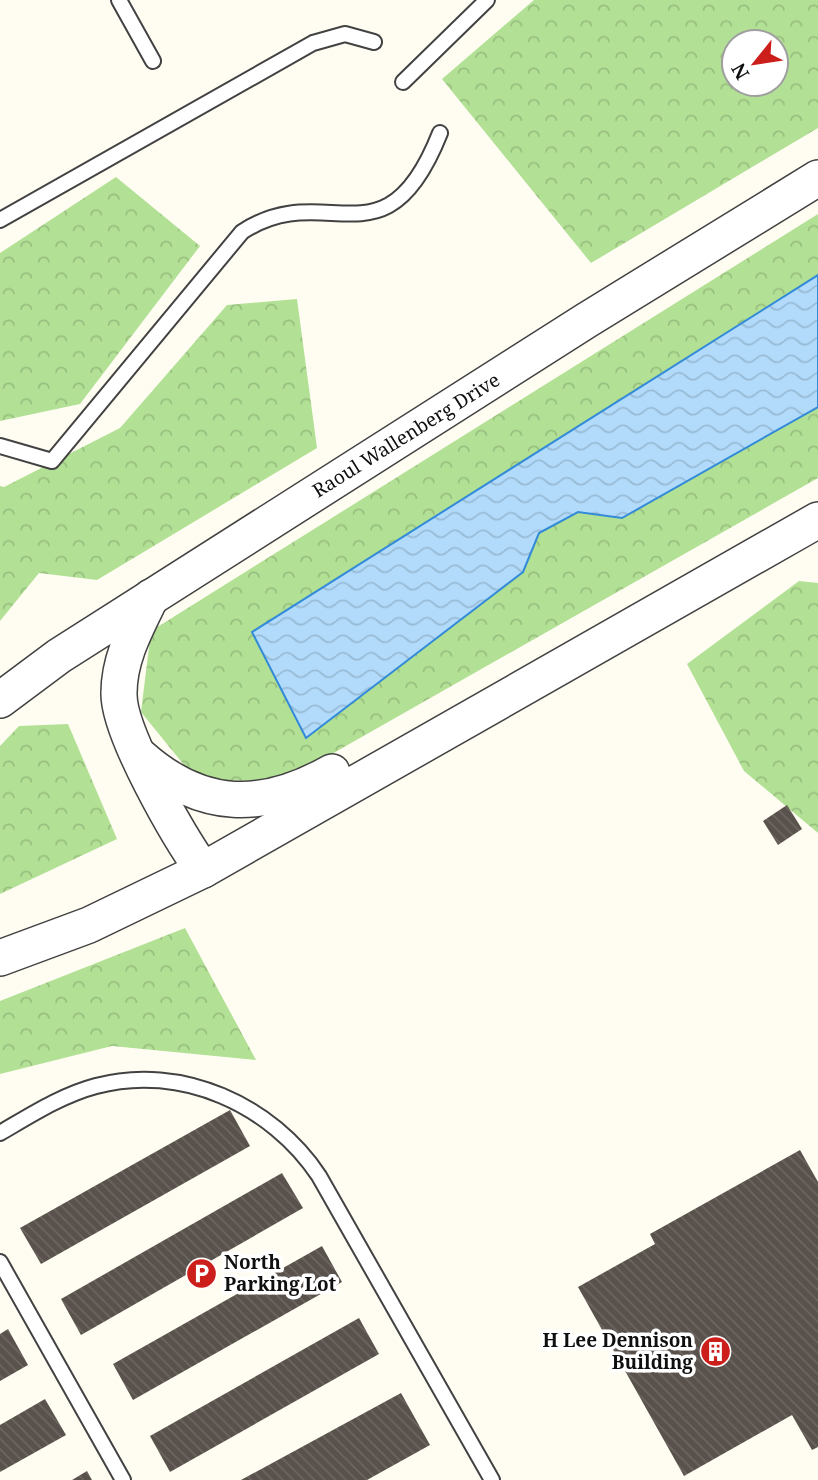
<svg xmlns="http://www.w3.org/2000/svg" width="818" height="1480" font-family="'Noto Serif',serif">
	<defs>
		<pattern id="forest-crowns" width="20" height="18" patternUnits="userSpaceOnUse" patternTransform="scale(1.75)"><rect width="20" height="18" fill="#b2e095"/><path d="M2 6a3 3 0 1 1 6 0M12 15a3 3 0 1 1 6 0" fill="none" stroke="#98bf7f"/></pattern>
		<pattern id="water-waves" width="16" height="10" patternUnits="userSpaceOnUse" patternTransform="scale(1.75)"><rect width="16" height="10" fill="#b2dbfb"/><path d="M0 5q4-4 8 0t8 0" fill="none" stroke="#98bbd6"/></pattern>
		<pattern id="building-back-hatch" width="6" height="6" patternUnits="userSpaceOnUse" patternTransform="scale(1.75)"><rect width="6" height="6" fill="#59514b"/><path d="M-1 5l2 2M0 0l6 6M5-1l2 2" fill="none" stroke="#6c6561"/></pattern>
	</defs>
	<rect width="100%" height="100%" fill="#fffdf2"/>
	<g fill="url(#forest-crowns)" fill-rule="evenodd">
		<path d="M534,0H818V128L591,263L442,79ZM734,42H776V84H734Z"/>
		<polygon points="116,177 200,246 80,404 0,421 0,253"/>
		<polygon points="818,214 818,275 253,632 306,737 523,572 538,533 578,512 623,518 818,407 818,478 286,780 197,781 141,712 151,631"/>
		<polygon points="297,299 317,448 97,580 39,573 0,621 0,486 4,487 120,428 227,305"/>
		<polygon points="799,581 818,583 818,833 744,771 687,664"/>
		<polygon points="68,724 117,839 0,894 0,746 19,726"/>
		<polygon points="185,928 256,1060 112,1046 0,1074 0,1001"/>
	</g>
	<polygon fill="url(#water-waves)" stroke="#338bd8" stroke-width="2" points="818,275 818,407 622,518 578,512 539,533 523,572 306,738 252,632"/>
	<g fill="url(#building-back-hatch)">
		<polygon points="787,805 802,829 778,845 763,821"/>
		<polygon points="230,1110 250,1146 41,1264 20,1228"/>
		<polygon points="800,1150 818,1182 818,1447 812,1450 792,1415 684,1476 578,1287 655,1244 650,1234"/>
		<polygon points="282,1173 303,1208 81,1335 61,1299"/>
		<polygon points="322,1246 342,1282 133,1400 113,1364"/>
		<polygon points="359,1318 379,1354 170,1472 150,1436"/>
		<polygon points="8,1329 28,1365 0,1381 0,1334"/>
		<polygon points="401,1393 430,1445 367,1480 241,1480"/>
		<polygon points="45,1399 66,1435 0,1472 0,1425"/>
		<polygon points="87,1471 92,1480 72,1480"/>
	</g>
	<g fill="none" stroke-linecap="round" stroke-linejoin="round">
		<defs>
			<g id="service">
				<polyline points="119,0 153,61"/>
				<polyline points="403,82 487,0"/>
				<polyline points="0,220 313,43 345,34 374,42"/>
				<path d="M0,446L52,461L242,232C327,176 385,272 440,133"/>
				<path d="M0,1133C31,1115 62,1095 96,1086C181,1063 272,1105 319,1176L492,1480"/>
				<polyline points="0,1262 123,1480"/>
			</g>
			<g id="tertiary">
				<path d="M151,597C136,628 119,658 119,693C118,732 179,837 203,870"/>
				<polyline points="0,700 59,656 587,320 818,178"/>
				<path d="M141,757C202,811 263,811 332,772"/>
				<polyline points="0,958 89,925 203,870 818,520"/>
			</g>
		</defs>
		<use href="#service" stroke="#424242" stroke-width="18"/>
		<use href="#tertiary" stroke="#424242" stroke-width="38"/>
		<use href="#service" stroke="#fff" stroke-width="14"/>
		<use href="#tertiary" stroke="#fff" stroke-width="35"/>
	</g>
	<defs>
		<symbol id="parking-disc" viewBox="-11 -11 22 22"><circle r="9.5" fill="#cc1e1b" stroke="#fff"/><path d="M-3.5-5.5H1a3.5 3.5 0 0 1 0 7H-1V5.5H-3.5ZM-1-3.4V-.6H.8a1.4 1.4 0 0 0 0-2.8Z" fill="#fff"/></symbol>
		<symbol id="building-disc" viewBox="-11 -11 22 22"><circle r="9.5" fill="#cc1e1b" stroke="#fff"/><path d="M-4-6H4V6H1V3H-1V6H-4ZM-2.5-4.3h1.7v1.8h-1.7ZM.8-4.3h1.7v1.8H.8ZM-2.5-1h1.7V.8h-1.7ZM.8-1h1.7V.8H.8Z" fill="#fff"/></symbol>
	</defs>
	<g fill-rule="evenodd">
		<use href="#parking-disc" x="184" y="1256" width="35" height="35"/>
		<use href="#building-disc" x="698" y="1334" width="35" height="35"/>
	</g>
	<g text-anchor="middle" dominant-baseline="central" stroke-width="7" stroke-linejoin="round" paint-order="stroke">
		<g font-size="19" fill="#0f0f0f" stroke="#fff">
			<text transform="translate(406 435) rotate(-32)">Raoul Wallenberg Drive</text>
		</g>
		<g font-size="19" font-weight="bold" fill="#0f0f0f" stroke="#fff" text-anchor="start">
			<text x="224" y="1262">North<tspan x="224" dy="22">Parking Lot</tspan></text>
			<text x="693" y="1340" text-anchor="end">H Lee Dennison<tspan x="693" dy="22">Building</tspan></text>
		</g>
	</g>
	<g transform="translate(755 63) rotate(240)"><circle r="33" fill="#ffffff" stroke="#9f9f9f" stroke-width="2"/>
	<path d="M0-5L12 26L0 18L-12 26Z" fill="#cc1e1b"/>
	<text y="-10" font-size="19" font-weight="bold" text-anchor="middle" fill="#0f0f0f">N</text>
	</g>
</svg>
